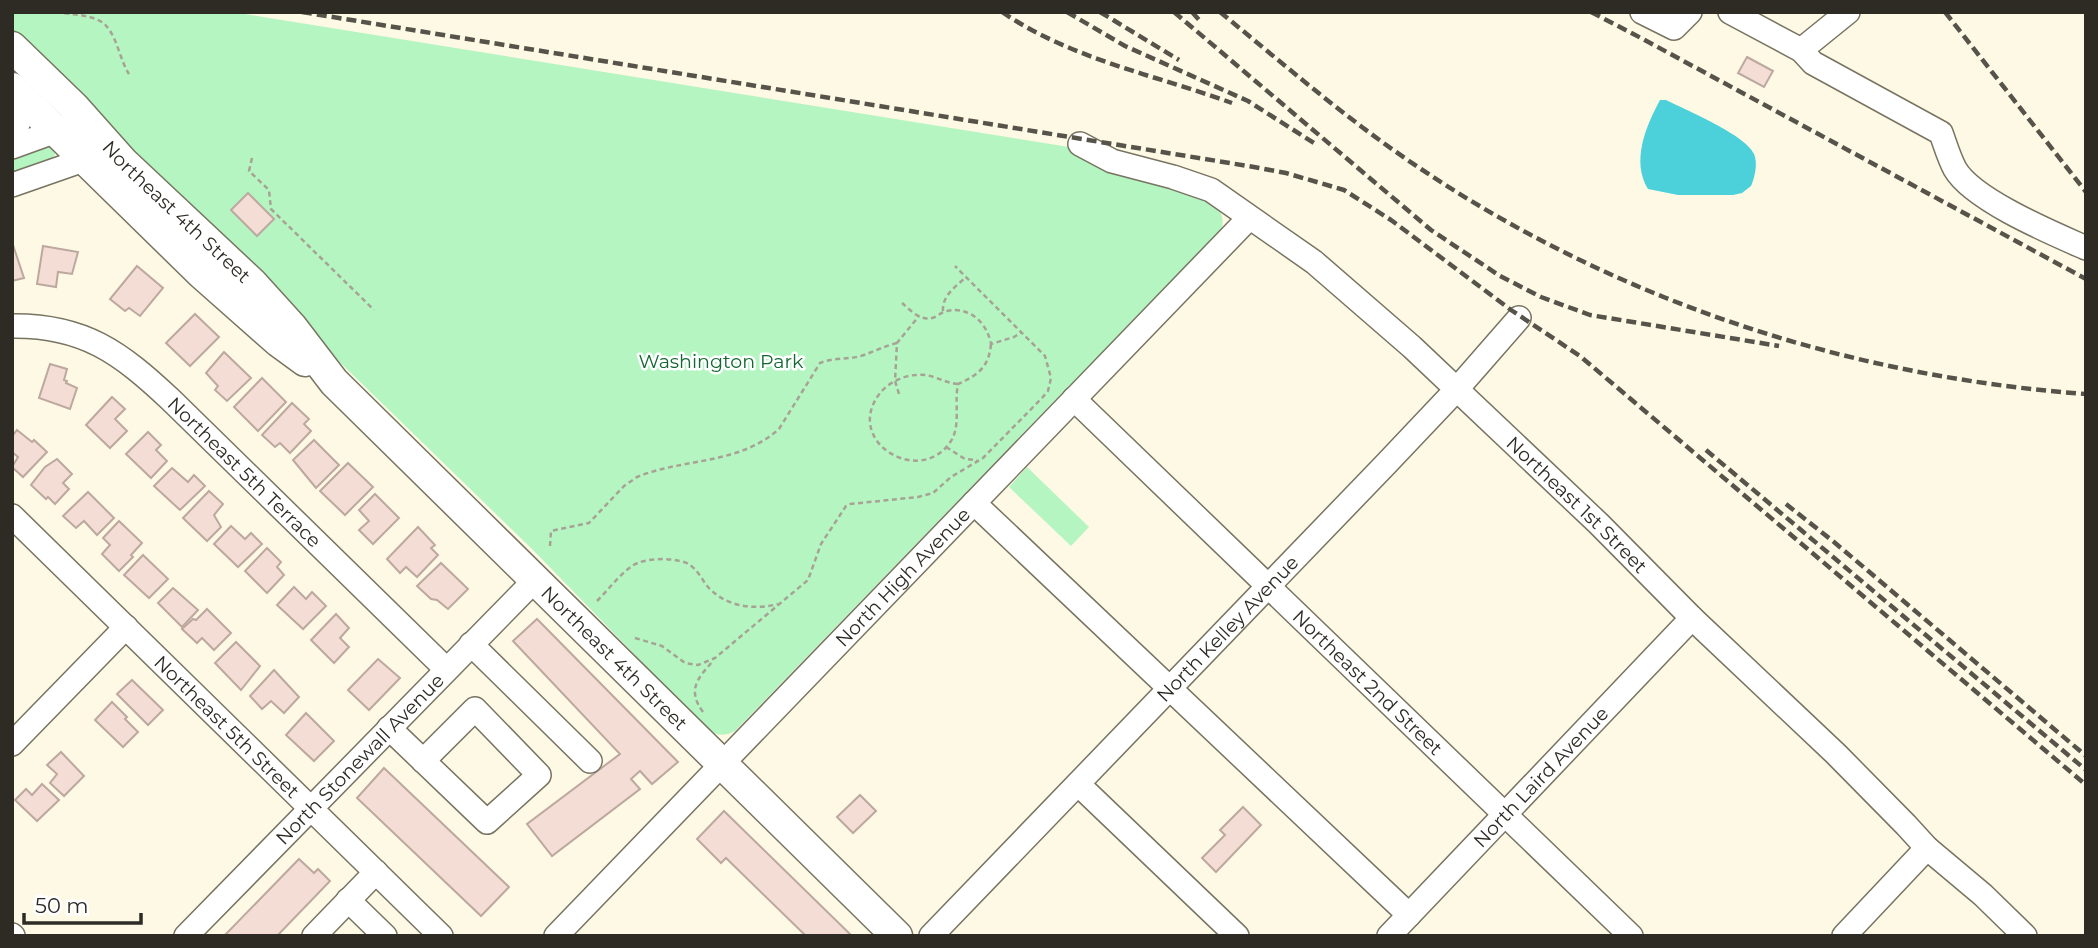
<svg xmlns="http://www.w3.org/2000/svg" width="2098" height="948" font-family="Montserrat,sans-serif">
	<rect width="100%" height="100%" fill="#fef9e4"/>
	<g fill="#b5f5c2">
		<path d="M12,12H232L1069,147L1083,157L1206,197C1217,207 1225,212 1222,228L1126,327L1107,349L1069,386L735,731C724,737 716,736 706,728L535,552L318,341L12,33Z"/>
		<polygon points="47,142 53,146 55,155 49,161 12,174 12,153"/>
		<polygon points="1027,467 1089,527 1071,546 1009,487"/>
	</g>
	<path fill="#4cd1da" d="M1660,100H1666C1686,110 1746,135 1754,154C1758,163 1755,177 1751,186L1742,193L1733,195H1678L1648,189C1631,161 1646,126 1660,100Z"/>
	<g fill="#f3ddd5" stroke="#bda8a0" stroke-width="2">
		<polygon points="1747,57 1773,71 1764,87 1738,73"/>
		<polygon points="248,193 274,219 257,236 231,210"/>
		<polygon points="12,242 24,278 12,281"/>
		<polygon points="43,246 78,252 72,274 58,272 56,287 37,284"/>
		<polygon points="137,266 163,288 140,316 129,308 125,311 110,299"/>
		<polygon points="195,314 219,337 190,366 166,343"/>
		<polygon points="224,352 251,378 227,401 215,390 218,386 206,373"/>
		<polygon points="50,364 67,369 64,380 67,381 66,383 77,388 70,409 39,398"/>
		<polygon points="262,378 286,402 258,431 234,407"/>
		<polygon points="112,397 125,409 115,419 127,431 110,448 86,425"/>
		<polygon points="292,403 309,419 304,424 311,431 290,453 280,443 275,447 262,435"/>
		<polygon points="17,430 32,442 34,440 47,452 23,477 12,467 18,457 12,452 12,436"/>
		<polygon points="148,432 161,445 156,450 167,461 151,478 126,454"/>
		<polygon points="314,440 339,465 316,488 293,460"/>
		<polygon points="57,459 72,474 63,483 69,489 55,504 48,497 46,499 31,485 45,467"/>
		<polygon points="348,463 373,487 345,515 320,491"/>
		<polygon points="172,468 188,482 194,475 205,486 180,510 154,486"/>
		<polygon points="209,491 223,504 214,515 221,527 207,541 183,518"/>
		<polygon points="88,492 114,518 97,535 84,521 76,528 63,516"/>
		<polygon points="375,494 399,518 373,544 359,530 369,521 359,510"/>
		<polygon points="119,521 142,543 131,555 133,557 119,571 102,554 110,545 103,538"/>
		<polygon points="231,526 245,539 251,533 262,544 238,567 214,544"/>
		<polygon points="418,527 435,545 431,548 438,555 417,577 406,567 400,573 387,559"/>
		<polygon points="267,548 281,562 277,567 284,575 267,593 245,571"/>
		<polygon points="143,555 168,579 149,598 124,575"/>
		<polygon points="441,563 468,589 448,609 437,600 431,599 417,586"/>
		<polygon points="294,587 306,599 312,592 326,606 303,629 277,605"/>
		<polygon points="173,588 198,610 182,627 158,603"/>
		<polygon points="207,609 231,633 214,650 202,638 197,643 182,629 193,619 196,620"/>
		<polygon points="336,614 349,628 340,638 349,647 334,663 311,640"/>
		<polygon points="537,619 678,762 652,784 640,771 631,779 640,789 552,856 527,824 620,754 513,641"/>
		<polygon points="236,642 260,666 241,690 215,663"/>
		<polygon points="378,659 400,678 369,710 348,690"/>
		<polygon points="274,670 299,697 284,713 271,701 262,709 250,696"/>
		<polygon points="132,680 163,710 148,725 117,694"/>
		<polygon points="112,702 127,717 125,719 138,732 123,747 95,720"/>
		<polygon points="306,713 334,741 314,761 286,735"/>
		<polygon points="61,752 84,776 64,796 50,783 57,774 47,765"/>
		<polygon points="384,768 509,887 481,916 357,798"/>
		<polygon points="42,784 59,800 37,821 15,800 26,789 32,795"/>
		<polygon points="860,795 876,811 853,833 837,817"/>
		<polygon points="1243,807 1261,825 1216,872 1202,858 1225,835 1220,830"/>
		<polygon points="724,811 852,936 806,936 726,858 721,863 697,839"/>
		<polygon points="299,859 314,873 318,869 330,881 277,936 224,936"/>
	</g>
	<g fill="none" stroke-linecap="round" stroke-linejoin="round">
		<defs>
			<g id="minor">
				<polyline points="1642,12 1674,28 1690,12"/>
				<path d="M1730,12L1801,50L1813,63L1941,133C1945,144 1949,158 1955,169C1973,200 2052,233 2086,248"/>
				<polyline points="1801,50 1848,12"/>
				<path id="s1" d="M1080,144L1112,161L1173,177L1211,190L1314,262L1412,347L1599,524L1692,618L1836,754L1906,825L1927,848L1983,895L2025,936"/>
				<polyline points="12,147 70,126"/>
				<polyline points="12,185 98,155"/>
				<path id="s2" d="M12,326C84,325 121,353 171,400L446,669"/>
				<path id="s3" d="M1074,399L1631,936"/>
				<polyline points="974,503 1409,915"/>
				<path id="s4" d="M12,516L441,936"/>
				<polyline points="471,644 590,761"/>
				<polyline points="389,728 487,822 539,775 475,709 423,761"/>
				<polyline points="12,744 126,627"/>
				<polyline points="1078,784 1237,936"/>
				<polyline points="348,900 385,936"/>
				<polyline points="12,935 13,936"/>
				<path id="s5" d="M186,936L535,580"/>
				<polyline points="314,936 376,872"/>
				<path id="s6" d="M556,936L1249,218"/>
				<path id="s7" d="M931,936L1386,464L1457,389L1519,318"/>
				<path id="s8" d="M1389,936L1692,618"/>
				<polyline points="1844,936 1927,848"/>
			</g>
			<g id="major">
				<path id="s9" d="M12,47L74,107L123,162L253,284L292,327L334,382L897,936"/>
				<polyline points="12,88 202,274 279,342 305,361"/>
				<polyline points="12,93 18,113 12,131"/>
			</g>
		</defs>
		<use href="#minor" stroke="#787462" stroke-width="26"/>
		<use href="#major" stroke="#787462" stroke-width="33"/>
		<g stroke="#a7a394" stroke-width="2.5" stroke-dasharray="5 3.5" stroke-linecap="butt">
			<path d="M56,12C71,15 99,14 108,28C118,41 120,60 129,74"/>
			<polyline points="252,158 249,171 269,190 271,209 374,310"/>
			<path d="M902,303C910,310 920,321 932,318C937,317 941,312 947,311C970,306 987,323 991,344L1014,337L1022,332"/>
			<path d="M943,311C942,296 955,287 965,278"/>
			<path d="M958,384C943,383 932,373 917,375C904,375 888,383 880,393C842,442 921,488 951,441C961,425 954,403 958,384C978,375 989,367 991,344"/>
			<polyline points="899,394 895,381 897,343 919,316"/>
			<polyline points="946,447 965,459 977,460"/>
			<path d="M550,546L551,531L589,523L624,486L637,477C683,458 739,465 779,429L820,363C834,357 850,360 864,355C875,351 885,346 897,343"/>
			<path d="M597,601C609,589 619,575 632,566C644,557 679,557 690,565C700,572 703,583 711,590C728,607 756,610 778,604"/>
			<polyline points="635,638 662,646 685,663 698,665 715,658 808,580 821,544 846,506 850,504 918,497 933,493 951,477 983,458 1042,398 1048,391 1051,378 1045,356 955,266"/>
			<path d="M703,712C687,690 697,679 713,661"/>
		</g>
		<use href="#minor" stroke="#fff" stroke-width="23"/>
		<use href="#major" stroke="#fff" stroke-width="30"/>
		<g stroke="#56544a" stroke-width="4.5" stroke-dasharray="10 5" stroke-linecap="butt">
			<polyline points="302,12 1254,167 1286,173 1344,190 1391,220 1511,310 1580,356 2086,785"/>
			<path d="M1002,12C1071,59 1155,75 1232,103"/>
			<polyline points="1067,12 1125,46 1248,101 1317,145"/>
			<polyline points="1100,12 1179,60"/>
			<polyline points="1174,12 1431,230 1500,276 1541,297 1590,315 1779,346"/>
			<polyline points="1192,12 1201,22"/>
			<path d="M1220,12C1286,66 1350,122 1421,169C1618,301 1849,377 2086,394"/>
			<polyline points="1591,12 1641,38 2086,279"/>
			<polyline points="1945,12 2086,192"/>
			<polyline points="1706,450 2086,770"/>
			<polyline points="1786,504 1834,542 2086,756"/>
		</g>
	</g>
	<g text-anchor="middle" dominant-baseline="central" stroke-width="5" stroke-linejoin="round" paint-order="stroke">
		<g font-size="19" fill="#2d2b24" stroke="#fff">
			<text stroke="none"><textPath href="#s9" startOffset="233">Northeast 4th Street</textPath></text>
			<text stroke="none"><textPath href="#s2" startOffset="284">Northeast 5th Terrace</textPath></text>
			<text stroke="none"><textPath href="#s1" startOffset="623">Northeast 1st Street</textPath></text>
			<text stroke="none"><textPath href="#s6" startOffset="499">North High Avenue</textPath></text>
			<text stroke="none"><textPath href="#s7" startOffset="427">North Kelley Avenue</textPath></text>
			<text stroke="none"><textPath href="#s9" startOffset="859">Northeast 4th Street</textPath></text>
			<text stroke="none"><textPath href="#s3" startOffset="408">Northeast 2nd Street</textPath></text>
			<text stroke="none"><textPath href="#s4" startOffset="301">Northeast 5th Street</textPath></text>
			<text stroke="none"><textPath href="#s5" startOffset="248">North Stonewall Avenue</textPath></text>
			<text stroke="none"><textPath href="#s8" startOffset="220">North Laird Avenue</textPath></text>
		</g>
		<g font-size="19" fill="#136833" stroke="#fff">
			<text x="721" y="361">Washington Park</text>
		</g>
	</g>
	<rect width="2098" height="948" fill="none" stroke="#2d2b24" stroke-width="28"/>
	<path d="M24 913v10h117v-10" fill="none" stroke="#2d2b24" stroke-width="3.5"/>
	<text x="35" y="913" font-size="21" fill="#2d2b24" stroke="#ffffff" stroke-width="5" paint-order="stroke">50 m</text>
</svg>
